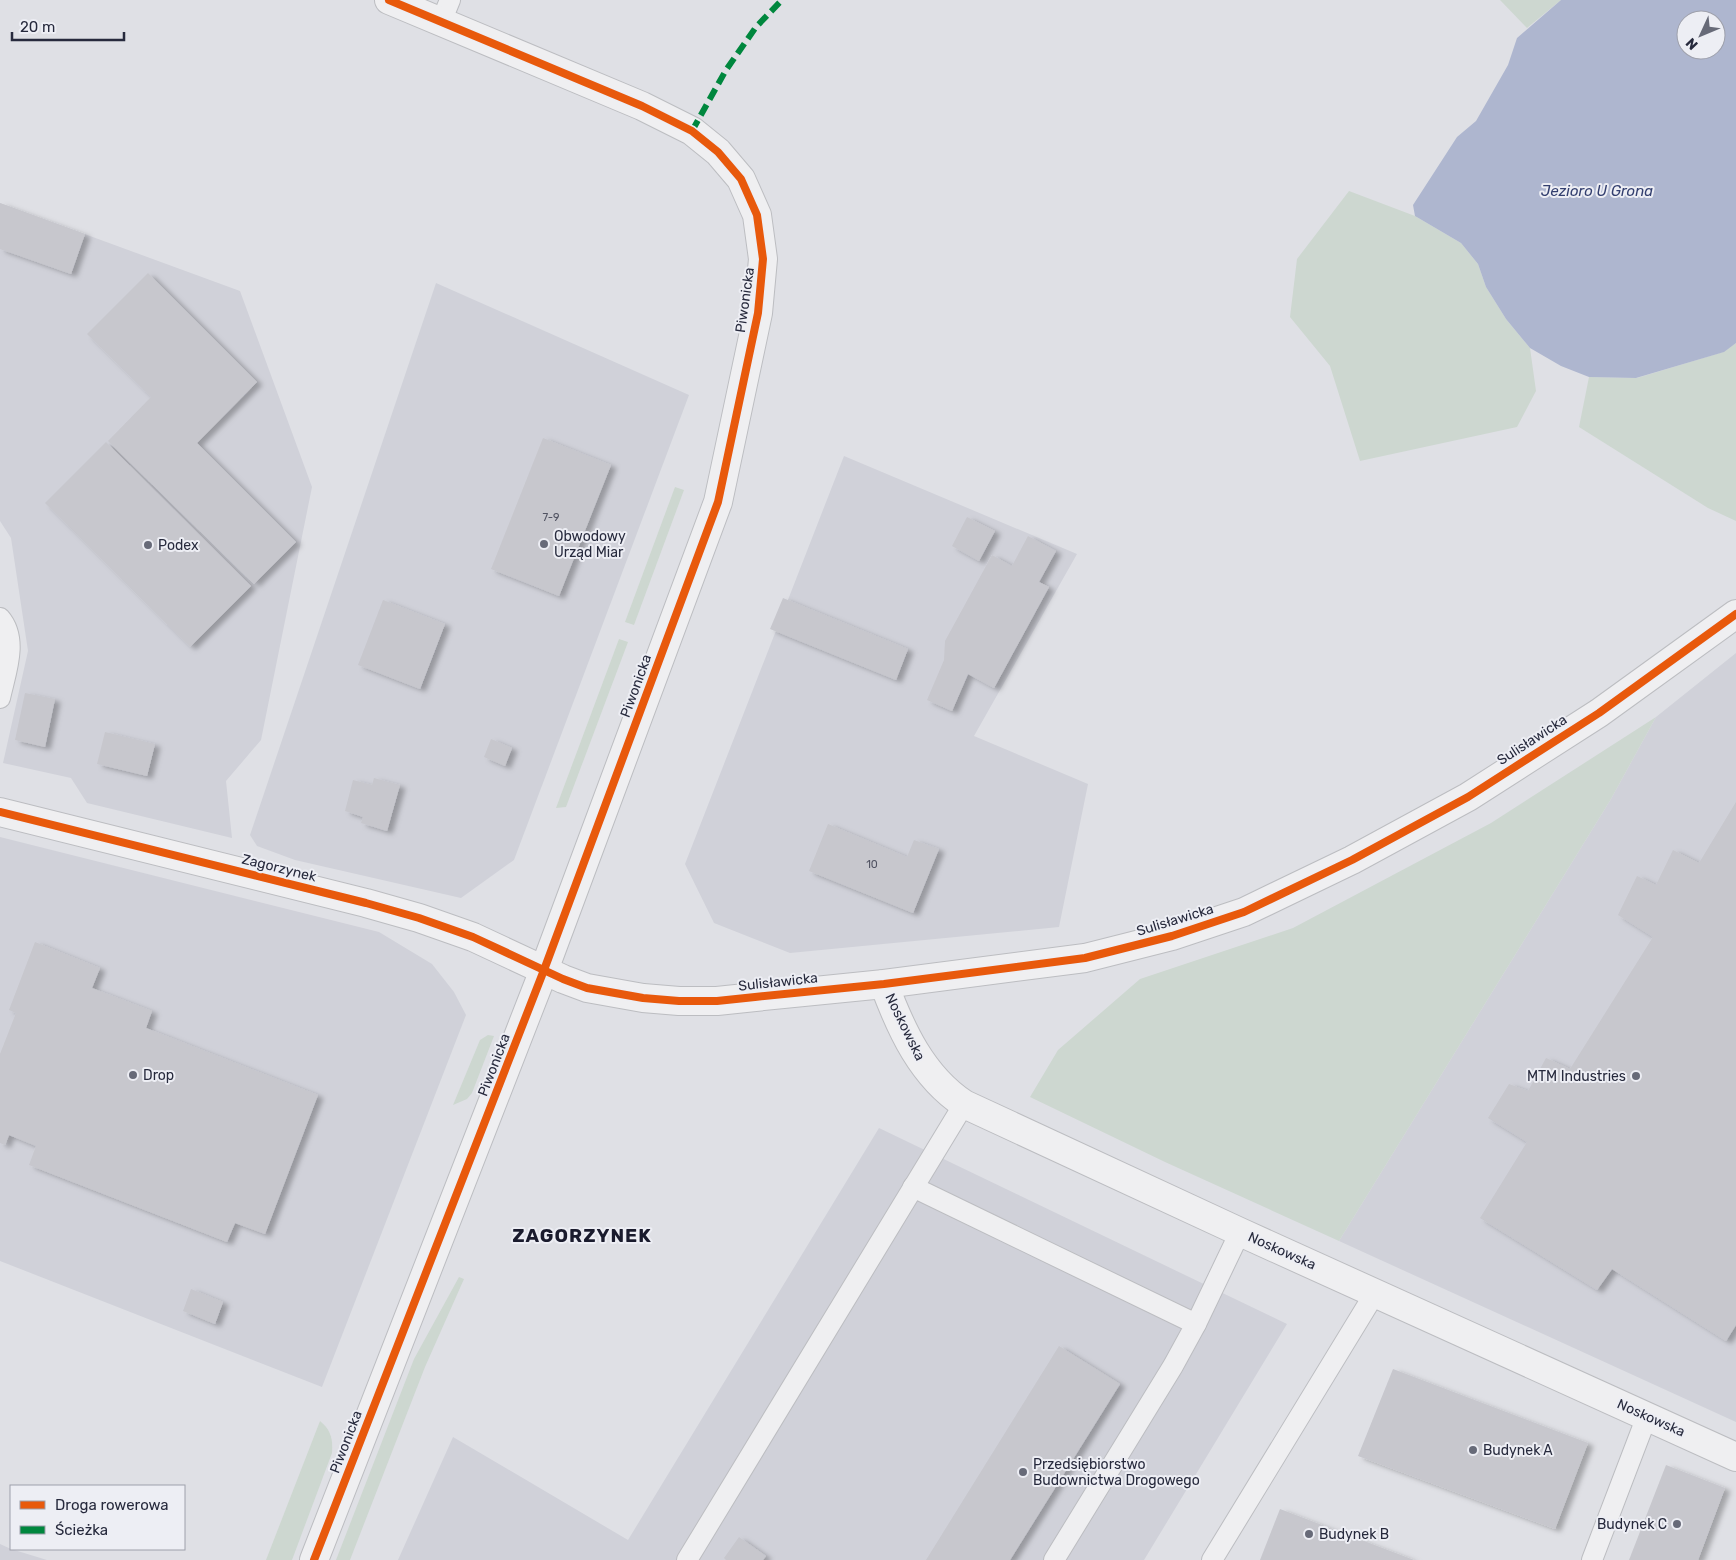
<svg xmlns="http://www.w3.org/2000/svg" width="1736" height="1560" font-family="Rubik,sans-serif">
	<defs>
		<filter id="shadow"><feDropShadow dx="5.5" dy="3" stdDeviation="2.5" flood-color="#0004"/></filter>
	</defs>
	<rect width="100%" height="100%" fill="#dfe0e5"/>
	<g fill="#d0d1d9">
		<polygon points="0,203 240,291 312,487 261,740 226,781 232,838 87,803 71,778 3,763 28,651 11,538 0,521"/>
		<polygon points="436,283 689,395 514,860 461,898 295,860 257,846 250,835"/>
		<polygon points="844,456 1077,554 974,736 1088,784 1059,927 790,953 714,923 685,864"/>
		<polygon points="1736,653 1736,1422 1339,1241 1611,799 1656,717"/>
		<polygon points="0,837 379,932 432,964 454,992 466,1015 322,1387 0,1261"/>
		<polygon points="879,1128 1287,1324 1144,1560 398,1560 453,1437 628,1540"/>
		<polygon points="0,1544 11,1549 47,1560 0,1560"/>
	</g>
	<g fill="#cdd7d0">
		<polygon points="1500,0 1561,0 1527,28"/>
		<polygon points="1349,191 1415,216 1461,243 1478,264 1486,287 1506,319 1530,348 1536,391 1517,427 1360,461 1330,366 1290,317 1297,259"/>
		<polygon points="1736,343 1736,521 1708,508 1579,427 1589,377 1637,378 1723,352"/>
		<polygon points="675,487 684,490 634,625 625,622"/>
		<polygon points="619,639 628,642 566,807 556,808"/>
		<polygon points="1656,717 1611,799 1339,1241 1165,1162 1030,1097 1058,1050 1140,979 1293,928 1491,823"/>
		<polygon points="488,1035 494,1036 472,1093 467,1099 453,1105 480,1040"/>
		<polygon points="459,1277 464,1279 425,1367 350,1560 336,1560 414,1359"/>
		<path d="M320,1421C331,1430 333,1439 332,1453L292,1560H266Z"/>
	</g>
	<path fill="#aeb6cf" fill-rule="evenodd" d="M1561,0H1736V343L1724,352L1636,378L1589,377L1561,366L1530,348L1506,319L1486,287L1478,264L1461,243L1415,216L1413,205L1457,137L1476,121L1508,65L1517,38ZM1686,20H1716V50H1686Z"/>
	<g fill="#c7c7cd" filter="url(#shadow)">
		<polygon points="0,203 85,234 71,274 0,249"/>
		<polygon points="148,273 257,382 197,443 296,542 254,584 108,441 151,397 87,334"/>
		<polygon points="543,438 611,465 559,596 491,569"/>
		<polygon points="106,442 251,586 190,647 45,503"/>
		<polygon points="967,517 995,531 979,561 952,546"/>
		<polygon points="1028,536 1056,551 1039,582 1049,587 994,688 968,674 952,711 927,700 944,660 945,641 992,555 1012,566"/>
		<polygon points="783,598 908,649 896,680 770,629"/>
		<polygon points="383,600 445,624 420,689 358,665"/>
		<polygon points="25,693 55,699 45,747 15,740"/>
		<polygon points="105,732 155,744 147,776 97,764"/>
		<polygon points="491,739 512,748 505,766 484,757"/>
		<polygon points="374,778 400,785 387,831 361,823 363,817 345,811 353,780 372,785"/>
		<polygon points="1736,802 1736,1325 1726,1341 1612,1269 1597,1290 1480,1218 1527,1142 1488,1118 1509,1084 1528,1091 1546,1058 1570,1069 1653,937 1618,915 1637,876 1656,885 1673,850 1699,863"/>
		<polygon points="828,824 907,857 914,840 939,849 913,913 809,871"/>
		<polygon points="35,942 100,968 92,988 152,1011 146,1028 318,1095 265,1234 235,1223 227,1242 29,1165 36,1146 9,1135 5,1145 0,1143 0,1054 16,1013 9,1010"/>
		<polygon points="191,1289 223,1302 215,1324 183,1311"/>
		<polygon points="1059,1346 1120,1384 1010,1560 926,1560"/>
		<polygon points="1393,1369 1588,1443 1555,1529 1358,1456"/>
		<polygon points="1666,1465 1725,1488 1698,1560 1629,1560"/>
		<polygon points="1280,1509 1414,1560 1260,1560"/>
		<polygon points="739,1537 766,1556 763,1560 726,1560 724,1558"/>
	</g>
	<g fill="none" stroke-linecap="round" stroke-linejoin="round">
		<defs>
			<g id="lane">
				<polyline points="441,22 450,0"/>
				<path d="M0,618C19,640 5,674 0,698"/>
				<polyline points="913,1187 1196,1324"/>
				<polyline points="687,1560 964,1104"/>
				<polyline points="1054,1560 1173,1366 1196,1324 1240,1232"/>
				<polyline points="1212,1560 1375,1293"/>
				<polyline points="1592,1560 1647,1416"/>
			</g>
			<g id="street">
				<polyline points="0,812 366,903 419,918 473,937 563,979 587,988 643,998 679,1001 717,1001 755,997 884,984 1085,958 1172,936 1244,912 1352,860 1468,797 1599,713 1736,614"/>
				<path d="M884,984C901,1030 922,1076 964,1104L1240,1232L1736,1457"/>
				<polyline points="314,1560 544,970 718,502 758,313 763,259 757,215 741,179 718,152 692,131 642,106 389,0"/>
			</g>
		</defs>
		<use href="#lane" stroke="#bcbdc1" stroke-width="22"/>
		<use href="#street" stroke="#bcbdc1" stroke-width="30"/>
		<use href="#lane" stroke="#efeff1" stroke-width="20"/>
		<use href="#street" stroke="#efeff1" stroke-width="28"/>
		<polyline stroke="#00873e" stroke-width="6" stroke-dasharray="12 6" stroke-linecap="butt" points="692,131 726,70 756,27 782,0"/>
		<defs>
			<g id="cycleway">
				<polyline points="0,812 366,903 419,918 473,937 563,979 587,988 643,998 679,1001 717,1001 755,997 884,984 1085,958 1172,936 1244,912 1352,860 1468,797 1599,713 1736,614"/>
				<polyline points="314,1560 544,970 718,502 758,313 763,259 757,215 741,179 718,152 692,131 642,106 389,0"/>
			</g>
		</defs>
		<use href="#cycleway" stroke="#edeef4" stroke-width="11"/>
		<use href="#cycleway" stroke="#e8590c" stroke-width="8"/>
	</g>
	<g fill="#676a78" stroke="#edeef4" stroke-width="2">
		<circle cx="544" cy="544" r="5"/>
		<circle cx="148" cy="545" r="5"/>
		<circle cx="133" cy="1075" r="5"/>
		<circle cx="1636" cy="1076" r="5"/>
		<circle cx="1473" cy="1450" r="5"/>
		<circle cx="1023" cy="1472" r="5"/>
		<circle cx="1677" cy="1524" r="5"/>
		<circle cx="1309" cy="1534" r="5"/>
	</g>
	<g text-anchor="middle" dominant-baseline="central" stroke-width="4" stroke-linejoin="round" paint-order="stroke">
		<g font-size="11" fill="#515362">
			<text x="551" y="517">7-9</text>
			<text x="872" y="864">10</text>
		</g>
		<g font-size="14" fill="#272a3d" stroke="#edeef4">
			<text transform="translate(745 300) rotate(-82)">Piwonicka</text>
			<text transform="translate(636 686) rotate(-70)">Piwonicka</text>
			<text transform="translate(1532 740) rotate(-33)">Sulisławicka</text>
			<text transform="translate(279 868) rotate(14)">Zagorzynek</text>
			<text transform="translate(1175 920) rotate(-17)">Sulisławicka</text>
			<text transform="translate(778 982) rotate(-6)">Sulisławicka</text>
			<text transform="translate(905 1027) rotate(64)">Noskowska</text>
			<text transform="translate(494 1065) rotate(-69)">Piwonicka</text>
			<text transform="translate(1282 1251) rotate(24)">Noskowska</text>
			<text transform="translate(1651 1418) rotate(24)">Noskowska</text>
			<text transform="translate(346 1442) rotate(-69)">Piwonicka</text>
		</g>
		<g font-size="14" fill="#272a3d" stroke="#edeef4" text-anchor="start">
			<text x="554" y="536">Obwodowy<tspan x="554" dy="16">Urząd Miar</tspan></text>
			<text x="158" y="545">Podex</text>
			<text x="143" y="1075">Drop</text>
			<text x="1626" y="1076" text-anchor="end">MTM Industries</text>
			<text x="1483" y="1450">Budynek A</text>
			<text x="1033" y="1464">Przedsiębiorstwo<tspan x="1033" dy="16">Budownictwa Drogowego</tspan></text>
			<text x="1667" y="1524" text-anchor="end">Budynek C</text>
			<text x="1319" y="1534">Budynek B</text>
		</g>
		<g font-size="15" font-style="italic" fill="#333f6f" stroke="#edeef4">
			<text x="1597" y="191">Jezioro U Grona</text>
		</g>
		<g font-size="19" font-weight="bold" letter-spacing="1" fill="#1a1b2d" stroke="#edeef4">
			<text x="582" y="1235">ZAGORZYNEK</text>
		</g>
	</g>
	<rect x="10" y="1485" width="175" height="65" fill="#edeef4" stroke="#9ea0ab"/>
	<rect x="20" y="1501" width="25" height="8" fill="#e8590c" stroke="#9ea0ab"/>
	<text x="55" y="1510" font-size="15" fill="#272a3d">Droga rowerowa</text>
	<rect x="20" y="1526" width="25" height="8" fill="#00873e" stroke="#9ea0ab"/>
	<text x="55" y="1535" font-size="15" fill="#272a3d">Ścieżka</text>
	<g transform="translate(1701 35) rotate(226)"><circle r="24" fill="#edeef4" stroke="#9ea0ab"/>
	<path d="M0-4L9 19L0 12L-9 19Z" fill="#676a78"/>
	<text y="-8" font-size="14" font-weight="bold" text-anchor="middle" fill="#272a3d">N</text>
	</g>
	<path d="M12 32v8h112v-8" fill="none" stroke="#272a3d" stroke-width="2.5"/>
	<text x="20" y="32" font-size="15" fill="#272a3d" stroke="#edeef4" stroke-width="4" paint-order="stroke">20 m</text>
</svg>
